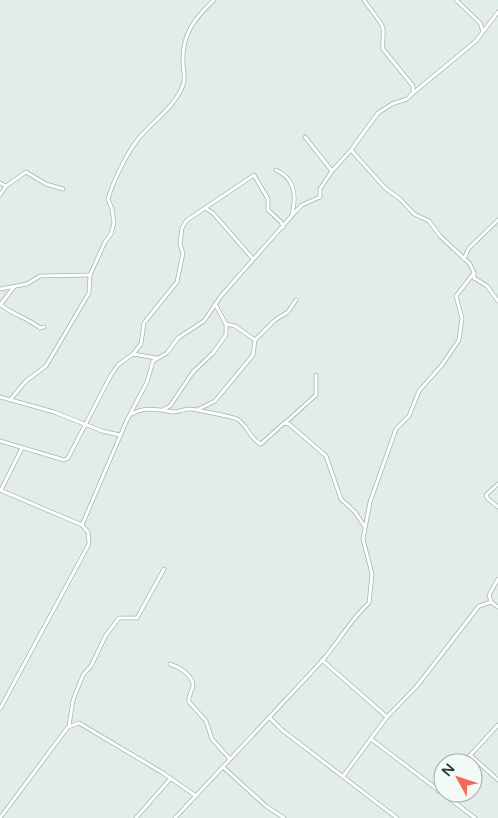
<svg xmlns="http://www.w3.org/2000/svg" width="498" height="818" font-family="'Varela Round',sans-serif">
	<rect width="100%" height="100%" fill="#e2ede7"/>
	<g fill="none" stroke-linecap="round" stroke-linejoin="round">
		<defs>
			<g id="street">
				<polyline points="456,0 480,23 483,31"/>
				<polyline points="413,93 476,41 498,12"/>
				<polyline points="351,150 385,188 400,199 414,214 429,221 440,236 470,264 474,273 474,278 487,286 498,301"/>
				<path d="M276,170C294,178 297,195 292,214"/>
				<path d="M332,171L351,150L378,113L392,104L407,99L413,93V86L383,49C382,42 384,35 383,28C381,21 369,8 364,0"/>
				<polyline points="0,183 6,186"/>
				<polyline points="0,195 6,186 26,172 46,184 63,189"/>
				<polyline points="205,208 254,175 268,199 268,210 281,222 283,227"/>
				<polyline points="464,259 469,248 498,220"/>
				<polyline points="0,289 27,284 40,276 90,275"/>
				<polyline points="0,305 14,287"/>
				<path d="M1,305C13,315 28,318 40,328L44,327"/>
				<polyline points="226,324 235,326 255,340"/>
				<polyline points="133,354 141,344 144,323 177,282 183,253 180,244 182,228 186,221 205,208 213,213 253,259"/>
				<polyline points="0,397 54,412 102,431 120,435"/>
				<path d="M10,400L26,381L46,366L89,293L90,275L105,242L111,234L114,223L112,209L108,199C113,182 127,152 139,138C153,121 175,107 183,85C186,78 183,70 183,62C182,34 194,19 214,0"/>
				<polyline points="164,409 170,406 193,372 213,353 226,335 226,324 215,304"/>
				<polyline points="199,409 215,401 253,355 255,340 275,320 288,312 296,300"/>
				<path d="M132,414C144,406 160,410 174,412C179,412 183,409 189,409C193,409 234,417 237,419C248,425 249,439 261,444L284,423L289,424L326,456L341,499L355,512L365,527"/>
				<polyline points="285,423 316,395 316,375"/>
				<polyline points="0,441 64,460 68,458 111,375 118,365 133,354 156,358"/>
				<polyline points="498,484 486,495 488,499 498,507"/>
				<polyline points="0,490 82,525"/>
				<polyline points="1,490 22,448"/>
				<polyline points="491,602 489,595 498,579"/>
				<polyline points="322,660 387,717 417,686 479,606 491,602 498,607"/>
				<path d="M170,664C179,667 193,675 193,686C192,692 188,695 189,702L206,721L212,739L230,759"/>
				<polyline points="0,709 89,544 88,532 82,525 127,420 147,382 153,361 167,353 178,338 204,321 221,296 296,211 302,205 320,197 320,189 332,171 305,137"/>
				<polyline points="269,717 282,730 397,818"/>
				<polyline points="69,726 73,700 83,675 91,666 106,635 119,618 137,618 164,569"/>
				<polyline points="371,739 475,818"/>
				<polyline points="470,755 498,780"/>
				<polyline points="463,763 498,725"/>
				<polyline points="223,767 266,806 284,818"/>
				<polyline points="344,775 387,717"/>
				<polyline points="438,791 443,785"/>
				<polyline points="0,818 68,727 79,723 163,773 196,796"/>
				<polyline points="136,818 171,778"/>
				<path d="M175,818C224,766 273,714 321,662C338,643 350,620 369,603L372,574L363,539L370,502L396,429L409,416L419,391L442,365L459,340L462,318L456,296L474,273"/>
			</g>
		</defs>
		<use href="#street" stroke="#a5b5ad" stroke-width="4.5"/>
		<use href="#street" stroke="#fff" stroke-width="3"/>
	</g>
	<g transform="translate(458 778) rotate(310)"><circle r="24" fill="#f3f9f5" stroke="#9faea7"/>
	<path d="M0-4L9 19L0 12L-9 19Z" fill="#f26a5b"/>
	<text y="-8" font-size="14" font-weight="bold" text-anchor="middle" fill="#223e32">N</text>
	</g>
</svg>
